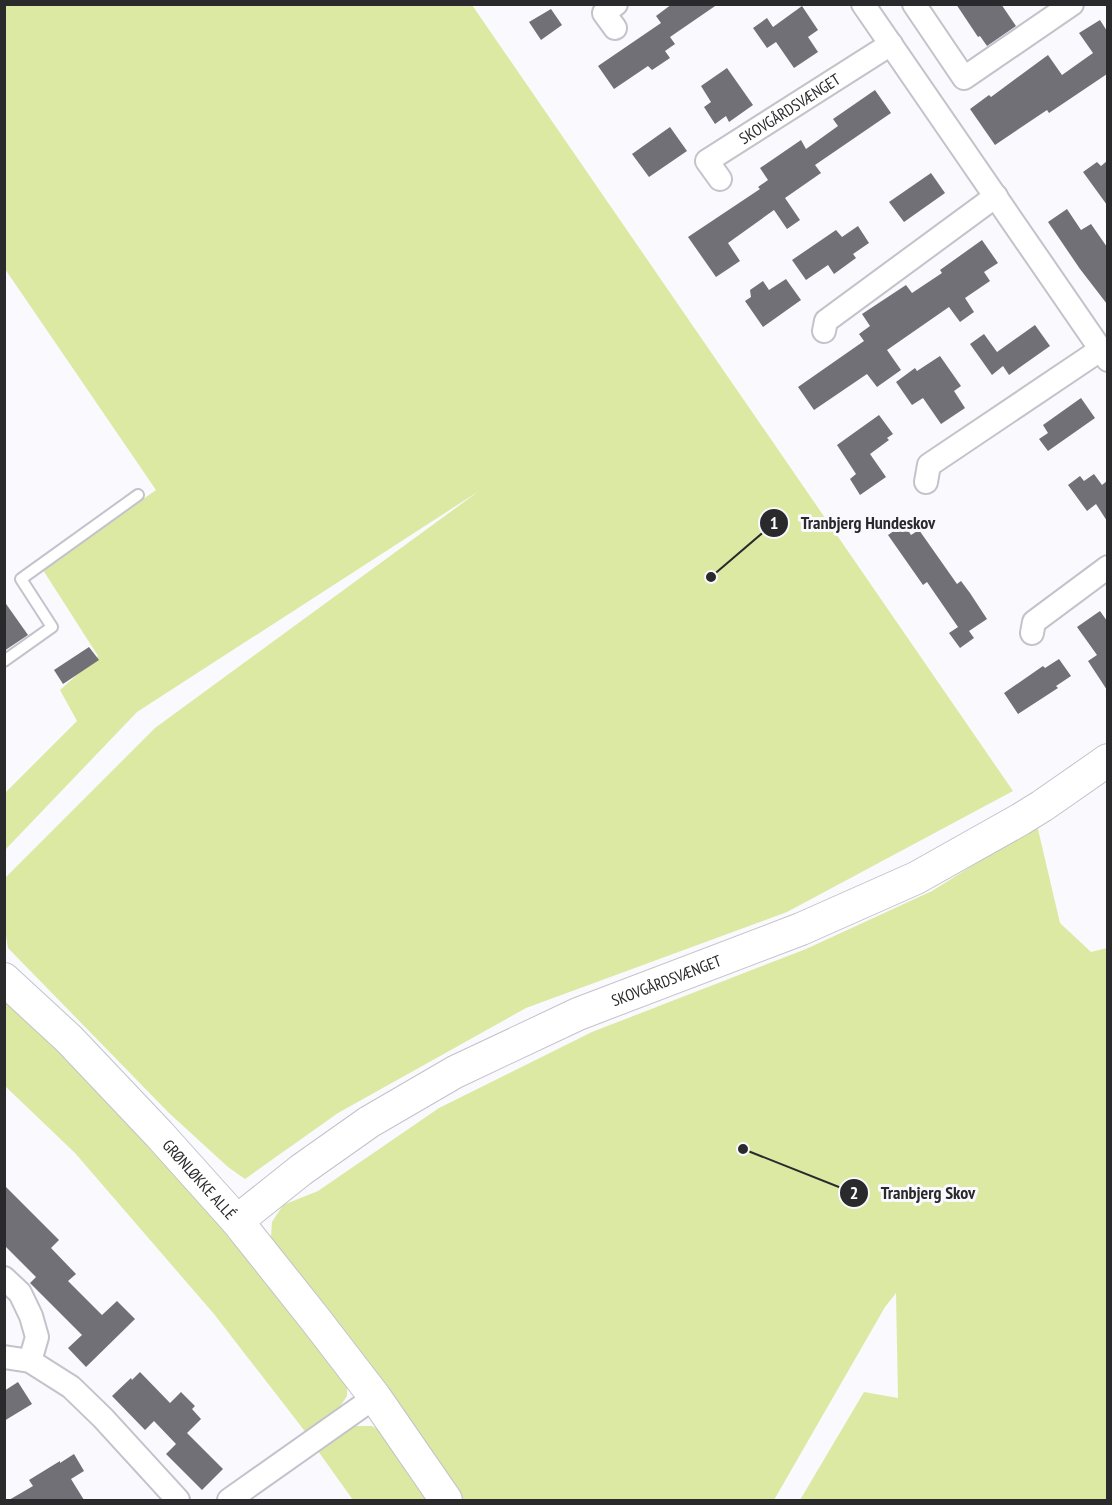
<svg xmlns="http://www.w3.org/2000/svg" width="1112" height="1505" font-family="'PT Sans Narrow',sans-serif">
	<rect width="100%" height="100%" fill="#faf9fe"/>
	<g fill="#dbe9a3">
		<polygon points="5,5 472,5 1013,791 787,912 526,1008 338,1113 245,1179 228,1167 169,1113 8,948 4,922 5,878 155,728 479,491 137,712 5,850 5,793 77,721 60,690 98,656 43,570 156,490 5,269"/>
		<polygon points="1037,825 1060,923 1091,952 1107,948 1107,1500 800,1500 864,1392 898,1398 896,1293 885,1307 774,1500 461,1500 282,1254 271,1237 272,1222 283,1205 318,1191 439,1108 592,1032 806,949 932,891"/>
		<polygon points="4,991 232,1233 347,1381 347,1396 337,1411 307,1434 214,1314 75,1153 5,1086"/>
		<polygon points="356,1426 372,1426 385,1434 431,1500 353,1500 318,1451 338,1434"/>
	</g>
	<g fill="#727077">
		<polygon points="672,4 718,4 670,37 675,44 665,51 670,58 652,70 648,66 614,89 598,66 661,23 656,16"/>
		<polygon points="956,4 1001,4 1016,26 987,46 980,36 978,37"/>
		<polygon points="802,6 818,30 808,37 818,52 794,68 776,42 767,48 753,28 767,18 773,27"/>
		<polygon points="551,9 562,25 541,40 529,22"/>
		<polygon points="1100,20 1107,31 1107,75 1107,74 1049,113 1047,110 995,145 970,109 989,95 991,97 1048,55 1062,75 1093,53 1079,33"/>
		<polygon points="727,68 753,105 729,122 726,116 715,124 704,107 711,102 701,86"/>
		<polygon points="875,90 891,113 815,165 821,173 785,198 800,220 787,229 774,210 728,243 740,261 716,277 688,237 760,189 758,187 768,180 760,168 801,140 806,149 838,126 833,119"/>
		<polygon points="670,127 687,151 649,177 632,154"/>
		<polygon points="1107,161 1107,205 1083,172 1097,162 1101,166"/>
		<polygon points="931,173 945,193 904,222 889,202"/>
		<polygon points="1067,209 1081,230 1091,224 1107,247 1107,304 1080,269 1048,222"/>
		<polygon points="858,226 869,243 853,254 856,258 834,274 828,265 806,280 792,260 836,230 842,237"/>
		<polygon points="982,240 998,263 984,272 990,281 965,298 974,312 960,322 949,307 887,350 901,370 877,387 867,374 814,410 798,387 864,341 859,334 870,326 862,314 906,285 912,293 942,273 940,270"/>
		<polygon points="786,279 801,300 763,327 745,301 751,297 750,290 763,281 769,290"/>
		<polygon points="1035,325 1050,346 1009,375 1003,366 992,375 970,344 984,334 997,352"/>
		<polygon points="940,356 961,386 954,391 965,408 941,424 923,398 912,405 896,382 915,368 917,371"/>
		<polygon points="1081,398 1095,418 1048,451 1039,439 1048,433 1043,425"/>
		<polygon points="879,415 893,434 887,438 889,440 870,454 886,477 860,495 850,479 856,474 837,445"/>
		<polygon points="1094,474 1102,485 1107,481 1107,521 1096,504 1087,511 1068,485 1080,476 1084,481"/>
		<polygon points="904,524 911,535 919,530 957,584 961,581 970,593 987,619 969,631 974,638 960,648 949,633 958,627 927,582 923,585 888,535"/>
		<polygon points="4,601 28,635 4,651"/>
		<polygon points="1100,611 1107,621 1107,690 1088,661 1097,655 1077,627"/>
		<polygon points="89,647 99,660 63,684 54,670"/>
		<polygon points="1059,659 1071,676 1056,686 1058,688 1018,714 1004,693 1043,666 1045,668"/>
		<polygon points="4,1185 59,1240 51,1248 76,1274 68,1281 102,1315 117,1301 135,1319 86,1367 68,1348 82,1335 30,1283 36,1277 4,1245"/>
		<polygon points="140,1372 170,1403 181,1392 195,1406 192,1409 201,1419 187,1433 223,1469 202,1490 166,1454 176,1444 154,1421 145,1430 112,1396 131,1378 132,1380"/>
		<polygon points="18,1382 32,1404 4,1421 4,1391"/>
		<polygon points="74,1454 84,1471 71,1479 84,1500 9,1500 33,1486 29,1480 60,1461 60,1463"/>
	</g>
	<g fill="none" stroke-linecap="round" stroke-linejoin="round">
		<defs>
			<polyline id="lane" points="4,661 52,627 21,579 138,495"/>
			<g id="street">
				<polyline points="863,4 1108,360"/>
				<polyline points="914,4 964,78 1072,4"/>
				<polyline points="615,28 604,13 616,4"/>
				<path id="s1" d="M720,179L707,161L891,44"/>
				<polyline points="824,331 826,321 996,196"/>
				<polyline points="926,482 929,465 1100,350"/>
				<polyline points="1032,633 1034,622 1108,567"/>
				<polyline points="4,1278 20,1293 31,1316 37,1337 30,1361"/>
				<polyline points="4,1357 30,1361 71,1387 103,1418 178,1500"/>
				<polyline points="229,1500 375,1397"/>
			</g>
			<g id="secondary">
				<path id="s2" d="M4,979L69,1039L159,1134L237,1221L315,1319L375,1397L446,1500"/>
				<path id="s3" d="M237,1221L301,1170L369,1122L455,1072L578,1014L801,929L916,878L1021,819L1042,806L1108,760"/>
			</g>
		</defs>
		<use href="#lane" stroke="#c4c2ca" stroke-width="14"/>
		<use href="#street" stroke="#c4c2ca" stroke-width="26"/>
		<use href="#secondary" stroke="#c4c2ca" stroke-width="34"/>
		<use href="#lane" stroke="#fff" stroke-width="10"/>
		<use href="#street" stroke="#fff" stroke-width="22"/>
		<use href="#secondary" stroke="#fff" stroke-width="32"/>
	</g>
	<g text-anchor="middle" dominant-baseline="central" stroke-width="6" stroke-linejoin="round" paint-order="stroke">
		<g font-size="16" fill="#2a292c" stroke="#faf9fe">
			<text stroke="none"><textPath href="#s1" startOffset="120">SKOVGÅRDSVÆNGET</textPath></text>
			<text stroke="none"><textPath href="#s3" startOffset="495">SKOVGÅRDSVÆNGET</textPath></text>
			<text stroke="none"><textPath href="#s2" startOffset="280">GRØNLØKKE ALLÉ</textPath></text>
		</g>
	</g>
	<path fill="none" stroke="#2a292c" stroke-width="2" d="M711 577L774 523M743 1149L854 1193"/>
	<g fill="#2a292c" stroke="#faf9fe" stroke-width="2">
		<circle cx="711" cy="577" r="6"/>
		<circle cx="743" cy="1149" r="6"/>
		<circle cx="774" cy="523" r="15"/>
		<circle cx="854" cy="1193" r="15"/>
	</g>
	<g font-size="18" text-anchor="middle" font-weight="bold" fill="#fff">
		<text x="774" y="529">1</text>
		<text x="854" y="1199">2</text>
	</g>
	<g font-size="18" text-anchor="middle" font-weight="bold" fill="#2a292c" stroke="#faf9fe" stroke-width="6" stroke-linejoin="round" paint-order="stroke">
		<text x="868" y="529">Tranbjerg Hundeskov</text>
		<text x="928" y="1199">Tranbjerg Skov</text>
	</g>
	<rect width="1112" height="1505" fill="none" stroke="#2a292c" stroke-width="12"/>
</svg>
